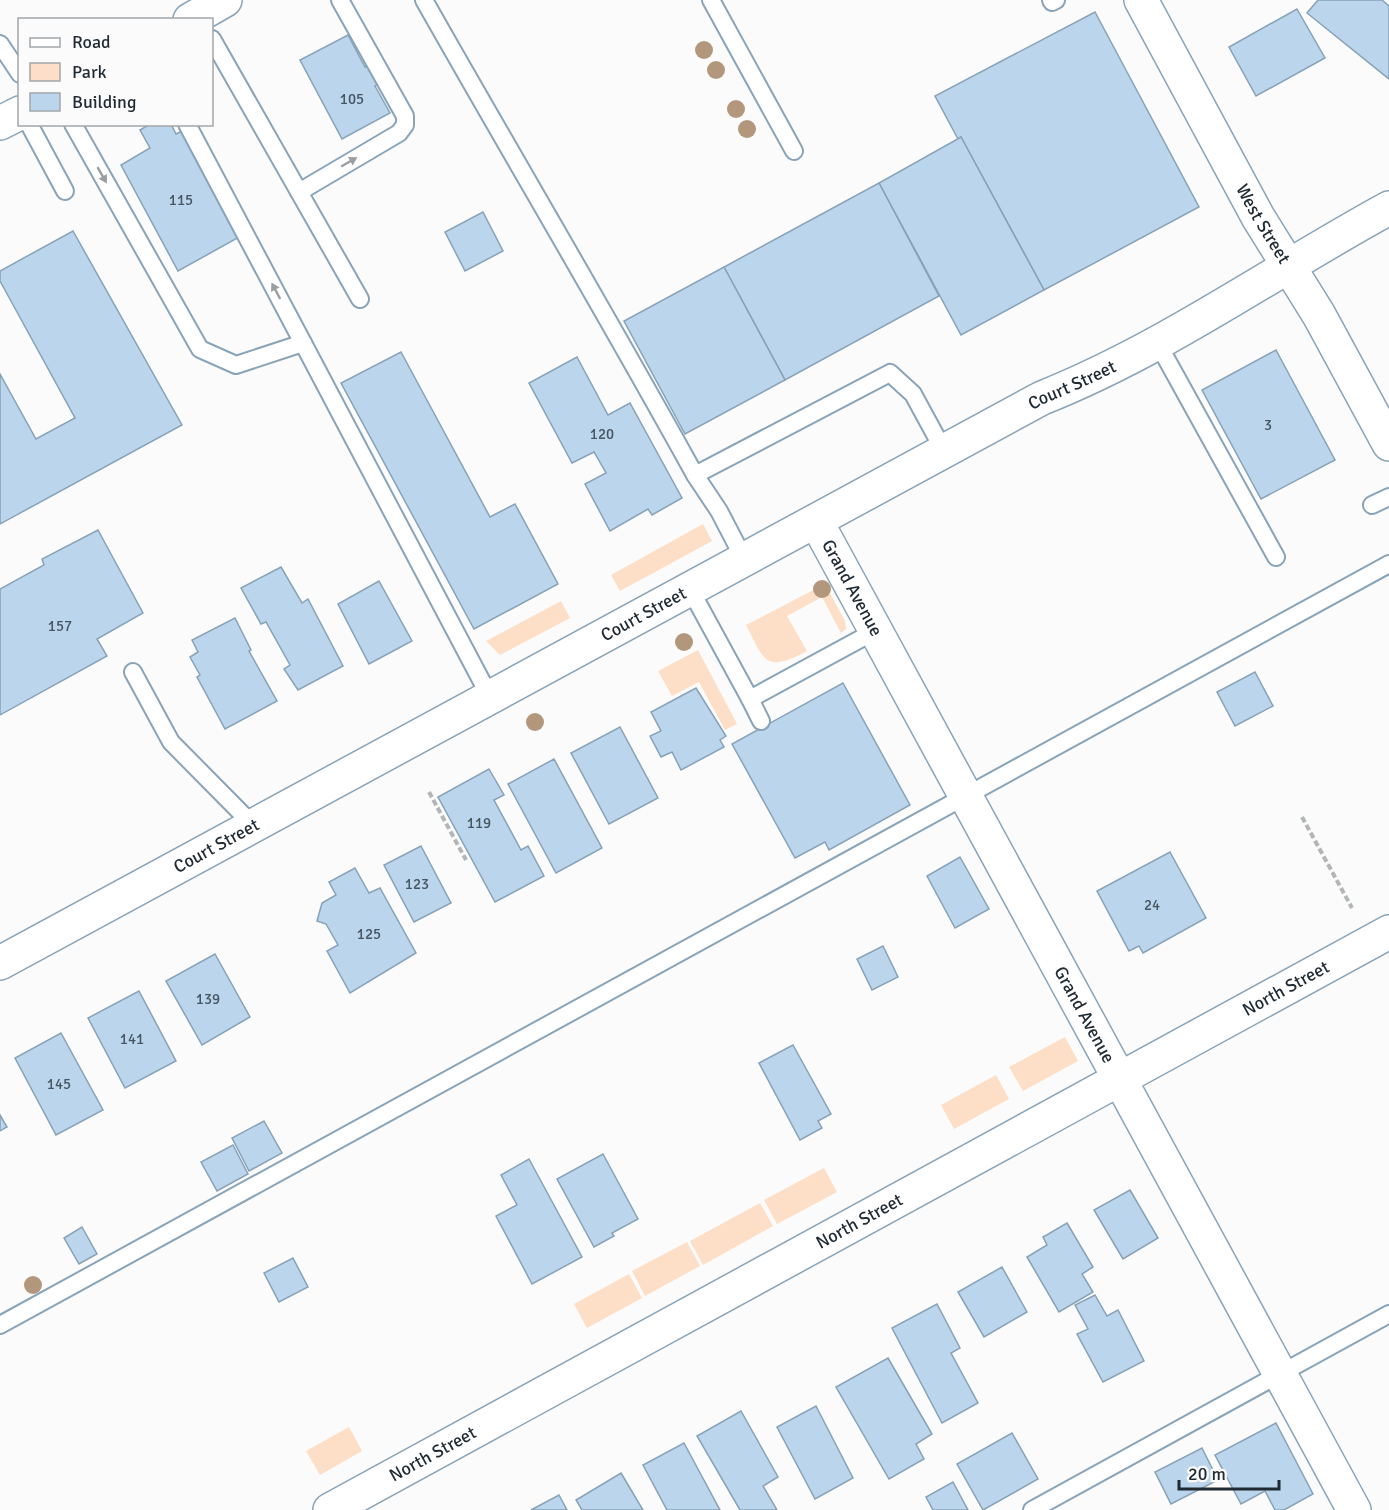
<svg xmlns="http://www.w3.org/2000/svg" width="1389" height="1510" font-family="Signika,sans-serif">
	<rect width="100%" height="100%" fill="#fbfbfb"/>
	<g fill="#fddec6">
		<polygon points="703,524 712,541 620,591 611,575"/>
		<path d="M825,584L845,621L846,629L841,633L822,597L787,616L807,651C765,673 765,662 746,625Z"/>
		<polygon points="561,601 570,618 500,655 486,641"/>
		<polygon points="698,650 737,724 725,730 699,682 672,696 658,671"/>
		<polygon points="1065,1037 1078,1061 1023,1091 1009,1067"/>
		<polygon points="996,1075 1009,1099 954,1129 941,1105"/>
		<polygon points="824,1168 837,1192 777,1224 764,1200"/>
		<polygon points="760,1203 773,1226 703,1265 690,1241"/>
		<polygon points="687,1242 700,1266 645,1296 632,1271"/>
		<polygon points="629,1274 642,1298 587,1328 574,1304"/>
		<polygon points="349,1427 362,1451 320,1475 306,1451"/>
	</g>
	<g fill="#bad5ec" stroke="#87a2b7" stroke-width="1.5">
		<polygon points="1318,0 1382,0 1389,6 1389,79 1307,13"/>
		<polygon points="1297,9 1325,58 1256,96 1229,47"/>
		<polygon points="1095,12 1199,207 1044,290 961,137 958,139 935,96"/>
		<polygon points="348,35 365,67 374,63 383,81 375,86 390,113 342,139 300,60"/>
		<polygon points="150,124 171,124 176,134 184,130 241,236 178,271 121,165 150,148 140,130"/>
		<polygon points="961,137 1044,290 961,335 879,183"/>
		<polygon points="879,183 939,296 785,380 724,267"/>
		<polygon points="483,212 503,251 465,271 445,232"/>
		<polygon points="73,231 182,425 0,524 0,374 36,439 75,418 0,281 0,271"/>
		<polygon points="724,267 785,380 685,434 624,321"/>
		<polygon points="1276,350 1335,460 1261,499 1202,390"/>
		<polygon points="401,352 490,517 515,504 558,584 474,629 341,383"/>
		<polygon points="577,357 608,415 630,403 682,498 652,515 648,509 610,531 585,484 606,473 594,452 572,463 529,383"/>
		<polygon points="98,530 143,613 97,639 107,656 0,715 0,589 44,565 42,559"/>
		<polygon points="281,567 302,603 308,599 343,666 298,690 284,669 290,665 266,622 261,624 241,588"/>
		<polygon points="379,581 412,641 369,664 338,604"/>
		<polygon points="235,618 251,650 249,651 277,701 225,729 197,677 200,675 190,657 198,652 192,640"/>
		<polygon points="1255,672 1273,706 1235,726 1217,692"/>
		<polygon points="843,683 910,805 829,850 825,842 795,858 732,744"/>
		<polygon points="696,688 726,736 720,740 724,747 681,770 672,752 661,757 650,736 661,731 651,712"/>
		<polygon points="620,727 658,798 609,824 571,753"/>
		<polygon points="554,759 602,848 556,873 508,784"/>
		<polygon points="489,769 504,795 494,800 521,850 528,846 544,876 495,902 438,797"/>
		<polygon points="421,846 451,903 414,922 384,865"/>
		<polygon points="1170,852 1206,918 1143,953 1139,946 1129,951 1097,891"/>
		<polygon points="960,857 989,909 955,928 927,876"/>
		<polygon points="355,868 369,893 380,888 416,953 350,993 327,951 338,945 326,924 317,921 322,903 336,895 329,882"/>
		<polygon points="883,946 898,977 872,990 857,959"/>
		<polygon points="215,954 250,1017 202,1045 166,981"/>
		<polygon points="139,991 176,1061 125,1088 88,1018"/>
		<polygon points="61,1033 103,1110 56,1135 15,1058"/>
		<polygon points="793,1045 831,1114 818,1121 822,1128 800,1140 759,1063"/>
		<polygon points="0,1115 7,1127 0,1131"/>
		<polygon points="264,1121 282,1153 249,1171 232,1138"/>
		<polygon points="233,1145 248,1174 217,1191 201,1162"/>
		<polygon points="603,1154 638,1219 612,1233 614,1236 594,1247 557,1179"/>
		<polygon points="529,1159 582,1257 532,1284 496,1216 517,1205 501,1175"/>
		<polygon points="1130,1190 1158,1238 1123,1259 1094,1210"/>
		<polygon points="1067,1223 1093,1267 1082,1274 1093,1292 1059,1312 1027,1257 1047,1245 1043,1237"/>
		<polygon points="82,1227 97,1254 79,1264 64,1238"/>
		<polygon points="293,1258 308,1287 279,1302 264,1273"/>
		<polygon points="1002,1267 1027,1312 984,1337 958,1292"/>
		<polygon points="1095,1295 1107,1316 1118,1310 1144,1361 1103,1382 1077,1334 1088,1329 1075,1305"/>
		<polygon points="937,1304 960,1348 951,1353 978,1403 942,1423 892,1328"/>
		<polygon points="888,1358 932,1434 916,1444 924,1459 889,1479 836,1387"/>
		<polygon points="816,1406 853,1478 815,1499 777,1427"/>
		<polygon points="741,1411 778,1477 763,1486 777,1510 740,1510 697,1436"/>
		<polygon points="1276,1423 1313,1494 1284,1510 1275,1510 1265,1491 1241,1504 1215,1455"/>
		<polygon points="1012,1433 1038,1479 983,1510 957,1464"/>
		<polygon points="684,1443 720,1510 667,1510 643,1465"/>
		<polygon points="1202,1448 1218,1480 1171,1504 1155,1472"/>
		<polygon points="621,1473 643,1510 582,1510 576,1500"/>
		<polygon points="953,1482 968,1510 933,1510 926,1497"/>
		<polygon points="559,1495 567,1510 531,1510"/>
	</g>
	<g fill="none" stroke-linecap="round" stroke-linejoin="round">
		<defs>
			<g id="lane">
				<path d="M424,0C514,159 607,315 695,475"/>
				<polyline points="711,0 794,151"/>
				<polyline points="1051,0 1052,2 1056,0"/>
				<polyline points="212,39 360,299"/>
				<polyline points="0,44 20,74"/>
				<polyline points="29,124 65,191"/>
				<polyline points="73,124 200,349 236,365 303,343 490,697"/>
				<polyline points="187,124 303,343"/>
				<polyline points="299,192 399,133 405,125 405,116 340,0"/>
				<polyline points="1157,342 1276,557"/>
				<polyline points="1372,505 1389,497"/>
				<polyline points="744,559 719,511 695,475 890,373 913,394 944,451"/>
				<polyline points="690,589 750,699 875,631"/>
				<polyline points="133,672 171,742 253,825"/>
				<polyline points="750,699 761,721"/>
				<polyline points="0,1325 1389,564"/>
				<polyline points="1032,1510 1389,1314"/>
			</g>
			<g id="street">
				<path id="s1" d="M816,521L1354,1510"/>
				<path id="s2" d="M330,1510L1389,932"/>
			</g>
			<g id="secondary">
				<path id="s3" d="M1141,0L1258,217L1319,315L1389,444"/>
				<path id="s4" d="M0,963L1042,398C1165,349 1273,271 1389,208"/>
			</g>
			<g id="primary">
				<polyline points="190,20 225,0"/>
				<polyline points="0,123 20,113"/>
			</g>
		</defs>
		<use href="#lane" stroke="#89a4b9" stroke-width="20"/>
		<use href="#street" stroke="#89a4b9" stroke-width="36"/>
		<use href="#secondary" stroke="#89a4b9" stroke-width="36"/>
		<use href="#primary" stroke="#89a4b9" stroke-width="36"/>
		<g stroke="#b2b6b8" stroke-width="4" stroke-dasharray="6 3" stroke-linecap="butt">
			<polyline points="429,792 466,860"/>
			<polyline points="1302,817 1352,908"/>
		</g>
		<use href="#lane" stroke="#fff" stroke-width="16"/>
		<use href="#street" stroke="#fff" stroke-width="33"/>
		<use href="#secondary" stroke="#fff" stroke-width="33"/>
		<use href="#primary" stroke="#fff" stroke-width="33"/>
	</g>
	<g fill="#b3977d">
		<circle cx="704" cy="50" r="9"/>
		<circle cx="716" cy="70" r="9"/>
		<circle cx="736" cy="109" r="9"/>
		<circle cx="747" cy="129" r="9"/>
		<circle cx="822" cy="589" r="9"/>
		<circle cx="684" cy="642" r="9"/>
		<circle cx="535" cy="722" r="9"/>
		<circle cx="33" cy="1285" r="9"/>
	</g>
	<defs><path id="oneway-solid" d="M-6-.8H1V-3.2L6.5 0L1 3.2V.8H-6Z" transform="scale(1.5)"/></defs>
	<g fill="#9a9fa3">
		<use href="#oneway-solid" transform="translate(349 162) rotate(-30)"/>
		<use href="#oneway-solid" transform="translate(102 175) rotate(60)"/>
		<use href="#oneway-solid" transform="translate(276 291) rotate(-118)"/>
	</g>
	<g text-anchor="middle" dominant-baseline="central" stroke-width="6" stroke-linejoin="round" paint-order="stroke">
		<g font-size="15" fill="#465560">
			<text x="352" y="99">105</text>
			<text x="181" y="200">115</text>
			<text x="1268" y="425">3</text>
			<text x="602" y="434">120</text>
			<text x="60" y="626">157</text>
			<text x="479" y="823">119</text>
			<text x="417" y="884">123</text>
			<text x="1152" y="905">24</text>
			<text x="369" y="934">125</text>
			<text x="208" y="999">139</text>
			<text x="132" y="1039">141</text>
			<text x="59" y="1084">145</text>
		</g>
		<g font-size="18" fill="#1f2a32" stroke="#fbfbfb">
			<text stroke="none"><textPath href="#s3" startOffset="255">West Street</textPath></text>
			<text stroke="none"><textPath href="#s4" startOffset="1218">Court Street</textPath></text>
			<text stroke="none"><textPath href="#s1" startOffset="76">Grand Avenue</textPath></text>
			<text stroke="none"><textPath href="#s4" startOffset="732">Court Street</textPath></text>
			<text stroke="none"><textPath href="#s4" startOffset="246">Court Street</textPath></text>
			<text stroke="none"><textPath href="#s2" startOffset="1089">North Street</textPath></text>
			<text stroke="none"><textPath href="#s1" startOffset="562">Grand Avenue</textPath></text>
			<text stroke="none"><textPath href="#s2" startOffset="603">North Street</textPath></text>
			<text stroke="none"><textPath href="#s2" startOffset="117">North Street</textPath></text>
		</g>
	</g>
	<rect x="18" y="18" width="195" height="108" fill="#fbfbfb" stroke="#a3a7ab" stroke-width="1.5"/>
	<rect x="30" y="38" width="30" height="9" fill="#ffffff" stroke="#a3a7ab" stroke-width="1.5"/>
	<text x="72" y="48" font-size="18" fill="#1f2a32">Road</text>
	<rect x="30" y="63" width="30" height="18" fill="#fddec6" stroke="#a3a7ab" stroke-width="1.5"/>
	<text x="72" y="78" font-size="18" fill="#1f2a32">Park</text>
	<rect x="30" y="93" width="30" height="18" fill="#bad5ec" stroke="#a3a7ab" stroke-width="1.5"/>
	<text x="72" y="108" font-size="18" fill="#1f2a32">Building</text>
	<path d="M1179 1480v9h100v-9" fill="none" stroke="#1f2a32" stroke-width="3"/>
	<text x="1188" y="1480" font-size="18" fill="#1f2a32" stroke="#fbfbfb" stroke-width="4.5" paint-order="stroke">20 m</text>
</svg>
